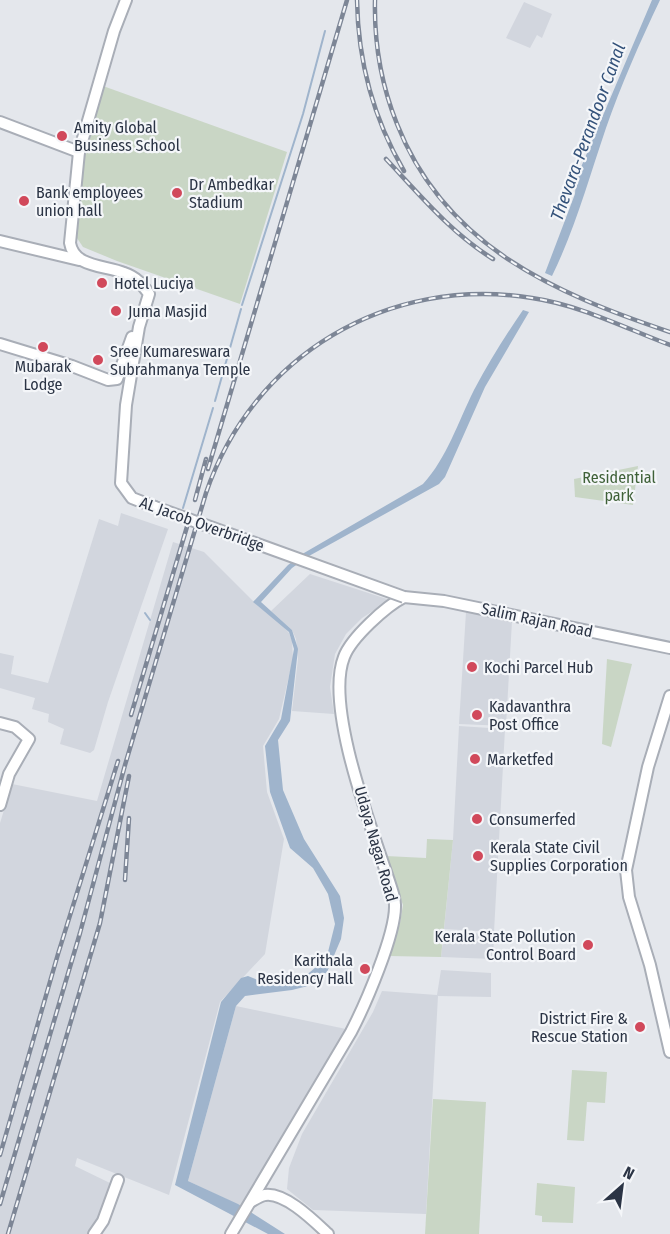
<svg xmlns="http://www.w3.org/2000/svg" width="670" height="1234" font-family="'Fira Sans Condensed',sans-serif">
	<rect width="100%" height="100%" fill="#e4e7ec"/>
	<g fill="#d2d6de">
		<polygon points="524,2 552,14 542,38 537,35 530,48 506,38"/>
		<polygon points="121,513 168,529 108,702 94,750 90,753 60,744 64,729 48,722 49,714 32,709 35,698 0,688 0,653 14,656 11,674 48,683 99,519 118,526"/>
		<polygon points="173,542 204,552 258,606 283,626 289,633 292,641 293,659 279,719 263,746 267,792 284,839 265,954 220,1002 169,1195 77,1158 75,1166 112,1184 90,1234 0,1234 0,823 12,784 97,801"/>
		<polygon points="310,574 390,600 362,618 346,634 335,654 330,687 334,714 292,711 298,659 296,639 292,630 271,611"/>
		<polygon points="466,612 512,621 506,726 459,724"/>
		<polygon points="459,726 505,729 494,932 444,929 453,840"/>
		<polygon points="444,932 494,934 493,959 441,957"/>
		<polygon points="441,970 491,973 491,997 438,996 426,1214 313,1210 287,1189 289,1168 302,1134 373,1012 382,991 437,995"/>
		<polygon points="236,1006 346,1029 292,1118 243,1207 188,1181"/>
	</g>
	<g fill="#c9d6c5">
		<polygon points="103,86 287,152 240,304 117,261 83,247 77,238 80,181 84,154"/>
		<polygon points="638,466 633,505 575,497 574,479"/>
		<polygon points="607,659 632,664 611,747 602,744"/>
		<polygon points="427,839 453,840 441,957 389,956 400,923 403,905 386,856 426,858"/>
		<polygon points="572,1070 607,1072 605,1103 587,1102 584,1141 567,1140"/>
		<polygon points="433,1099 486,1102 479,1234 425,1234"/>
		<polygon points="537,1183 575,1187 573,1223 542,1222 542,1216 535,1215"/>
	</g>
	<g fill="#9fb4cc">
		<path d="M652,0H660C640,42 621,85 606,128C589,178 575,229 552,276L545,273L575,194L576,179Z"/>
		<path d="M523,310L529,312L485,387L445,477L439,484L309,556L292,568L261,602L292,630L298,649L290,721L278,740L283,790L304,839L340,896L344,918L341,939L327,972L308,986L292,990L245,996L236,1006L188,1181L238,1204L285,1234H268L175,1185L221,1002L241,978L248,976L260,981H273L280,978L290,983L303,978L323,961L328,952L335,924L328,894L313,868L290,848L270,792L265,746L281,719L294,649L289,632L253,602L288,565L304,553L423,484C447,458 458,422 474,390C489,362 505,336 523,310Z"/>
	</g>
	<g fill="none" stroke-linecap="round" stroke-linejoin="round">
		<g stroke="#9fb4cc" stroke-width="2">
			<polyline points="242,305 303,114 325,31"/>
			<polyline points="215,401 241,309"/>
			<polyline points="183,508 213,408"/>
			<polyline points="145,613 150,620"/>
		</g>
		<defs>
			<g id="secondary">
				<path d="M126,0L114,31L79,152L70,243C74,268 106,265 124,273C136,277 142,284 149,294L139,327L126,405L121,483L132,498L155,507"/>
				<polyline points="0,122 79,152"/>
				<polyline points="0,241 79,260"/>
				<polyline points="0,344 72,366 108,380 117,379 132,337"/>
				<polyline points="670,696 648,767 626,870 629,897 650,965 670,1052"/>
				<polyline points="0,723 15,727 29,739 9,774 0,805"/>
				<path d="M252,1201C257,1198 260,1196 265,1195C285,1192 314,1221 328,1234"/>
				<polyline points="94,1234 103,1221 118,1180"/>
				<path d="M231,1234L351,1032C365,1005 396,934 395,905C395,899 393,893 391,887C374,834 324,708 344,657C351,638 386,606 404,597L444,601L670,648"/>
			</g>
		</defs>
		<use href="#secondary" stroke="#a9aeb7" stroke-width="14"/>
		<use href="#secondary" stroke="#fff" stroke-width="10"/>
		<defs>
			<g id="rail">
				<path d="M357,0C358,61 373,118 404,171"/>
				<path d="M375,0C374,44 381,84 397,124C445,246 554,293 670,332"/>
				<path d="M386,159C420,195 450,232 493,259"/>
				<polyline points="208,469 347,0"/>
				<polyline points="195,500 206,459"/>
				<polyline points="131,715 189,520"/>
				<polyline points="125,880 129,818"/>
				<polyline points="0,1155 58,954 118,761"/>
				<path d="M0,1204L80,933L125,765L206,493C253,355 388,275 532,298C580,305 625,328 670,345"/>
				<polyline points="8,1234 100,923 129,776"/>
			</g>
		</defs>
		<use href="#rail" stroke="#7d8696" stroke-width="4.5"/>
		<use href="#rail" stroke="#f4f6f9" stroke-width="2" stroke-dasharray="7" stroke-linecap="butt"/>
		<defs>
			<polyline id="secondary-bridge" points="155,507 404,597"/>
		</defs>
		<use href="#secondary-bridge" stroke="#a9aeb7" stroke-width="14" stroke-linecap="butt"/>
		<use href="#secondary-bridge" stroke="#fff" stroke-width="10"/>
	</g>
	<g fill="#d1495b" stroke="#f4f6f9" stroke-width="2">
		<circle cx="62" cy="136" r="6"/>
		<circle cx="177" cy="193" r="6"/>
		<circle cx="24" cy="201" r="6"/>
		<circle cx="102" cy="283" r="6"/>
		<circle cx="116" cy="311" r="6"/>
		<circle cx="43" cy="347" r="6"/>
		<circle cx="98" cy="360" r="6"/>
		<circle cx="472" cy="667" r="6"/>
		<circle cx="477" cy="715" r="6"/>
		<circle cx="475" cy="759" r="6"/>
		<circle cx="477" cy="819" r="6"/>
		<circle cx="478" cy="856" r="6"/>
		<circle cx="588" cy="945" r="6"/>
		<circle cx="365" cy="969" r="6"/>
		<circle cx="640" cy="1027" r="6"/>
	</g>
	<g text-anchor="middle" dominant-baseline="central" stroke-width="4.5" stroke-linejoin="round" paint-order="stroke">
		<g font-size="16" fill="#2b3445" stroke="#f4f6f9" text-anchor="start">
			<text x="74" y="127">Amity Global<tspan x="74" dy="18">Business School</tspan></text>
			<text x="189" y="184">Dr Ambedkar<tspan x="189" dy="18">Stadium</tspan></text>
			<text x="36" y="192">Bank employees<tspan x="36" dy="18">union hall</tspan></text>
			<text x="114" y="283">Hotel Luciya</text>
			<text x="128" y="311">Juma Masjid</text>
			<text x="110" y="351">Sree Kumareswara<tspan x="110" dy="18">Subrahmanya Temple</tspan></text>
			<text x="43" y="366" text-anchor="middle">Mubarak<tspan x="43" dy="18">Lodge</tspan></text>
			<text x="484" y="667">Kochi Parcel Hub</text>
			<text x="489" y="706">Kadavanthra<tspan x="489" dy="18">Post Office</tspan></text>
			<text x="487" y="759">Marketfed</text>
			<text x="489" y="819">Consumerfed</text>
			<text x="490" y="847">Kerala State Civil<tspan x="490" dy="18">Supplies Corporation</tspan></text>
			<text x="576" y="936" text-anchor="end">Kerala State Pollution<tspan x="576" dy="18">Control Board</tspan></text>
			<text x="353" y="960" text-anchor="end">Karithala<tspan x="353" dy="18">Residency Hall</tspan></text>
			<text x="628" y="1018" text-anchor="end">District Fire &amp;<tspan x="628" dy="18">Rescue Station</tspan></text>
		</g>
		<g font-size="16" fill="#3f6138" stroke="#f4f6f9">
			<text x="619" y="477">Residential<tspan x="619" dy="18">park</tspan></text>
		</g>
		<g font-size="16" fill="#2b3445" stroke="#f4f6f9">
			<text transform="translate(202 524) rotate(20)">AL Jacob Overbridge</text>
			<text transform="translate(537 620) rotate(12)">Salim Rajan Road</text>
			<text transform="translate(376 844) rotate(74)">Udaya Nagar Road</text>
		</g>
		<g font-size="18" font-style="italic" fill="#34527a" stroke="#f4f6f9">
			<text transform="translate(588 132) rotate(-70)">Thevara-Perandoor Canal</text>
		</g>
	</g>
	<g transform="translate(622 1186) rotate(28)" stroke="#f4f6f9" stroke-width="4.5" paint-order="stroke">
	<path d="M0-4.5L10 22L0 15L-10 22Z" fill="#2b3445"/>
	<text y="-9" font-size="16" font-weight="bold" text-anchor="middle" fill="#2b3445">N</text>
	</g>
</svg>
